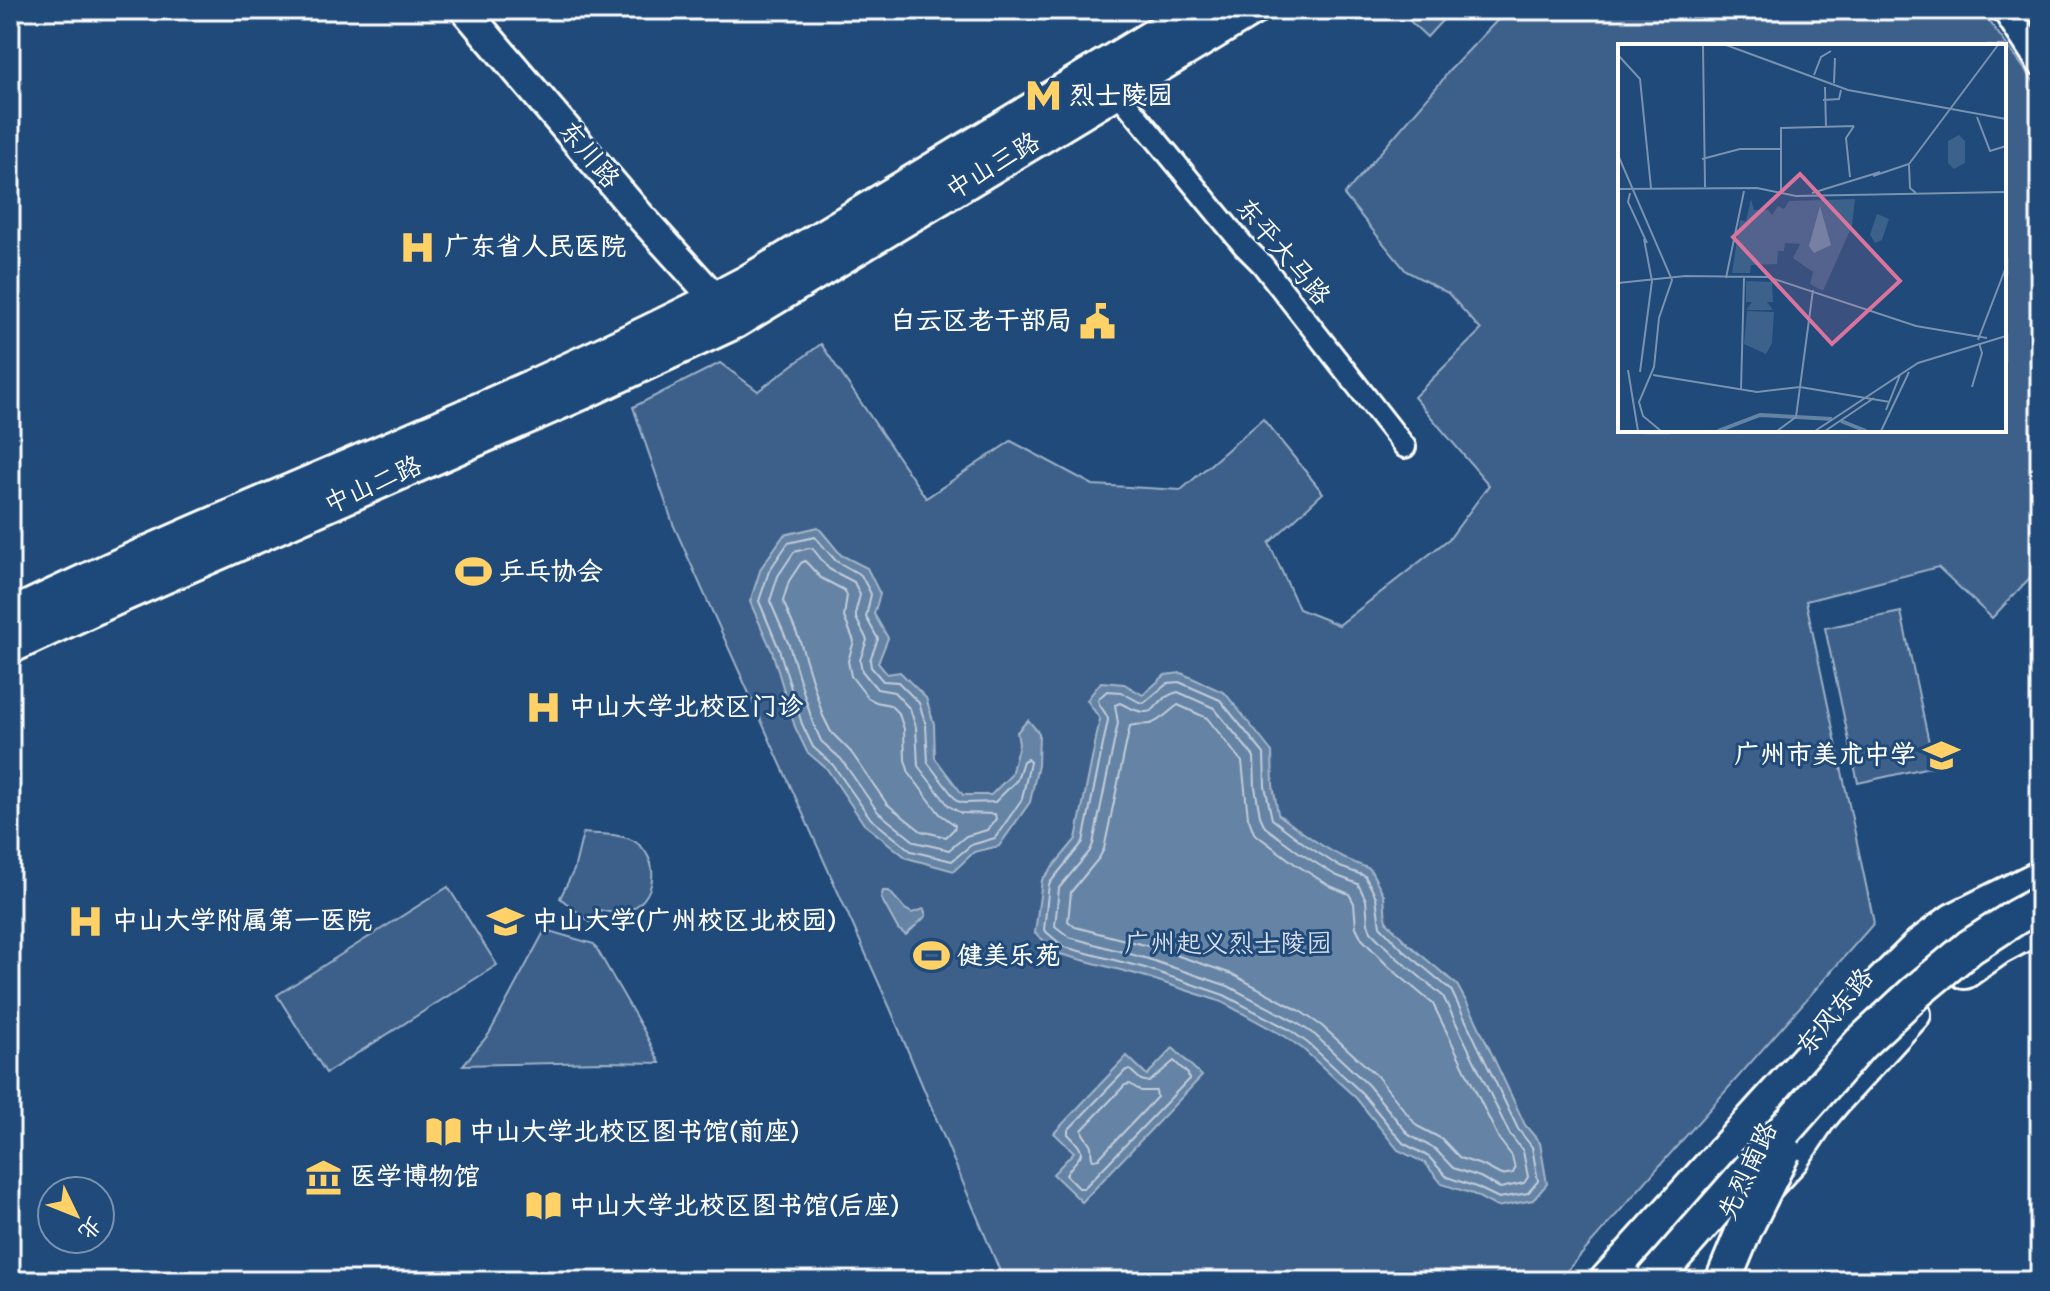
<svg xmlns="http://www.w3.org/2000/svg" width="2050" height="1291" font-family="'Comic Neue','LXGW WenKai TC',sans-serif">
	<rect width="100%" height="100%" fill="#1f4a7a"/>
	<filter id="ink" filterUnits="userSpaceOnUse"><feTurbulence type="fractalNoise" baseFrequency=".0125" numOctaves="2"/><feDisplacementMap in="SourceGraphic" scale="16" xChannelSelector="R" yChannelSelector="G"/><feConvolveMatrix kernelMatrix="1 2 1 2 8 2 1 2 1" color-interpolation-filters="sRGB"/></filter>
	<g filter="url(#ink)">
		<g fill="#3c618b" stroke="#9eb0c5" stroke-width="2" fill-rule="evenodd">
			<polygon points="1398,10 1452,10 1427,37"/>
			<path d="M1507,10H1981L2040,90V567L1992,618L1938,567L1806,601L1874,923L1558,1281H1004L890,1008L673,524L633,407L720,363L758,391L821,344L926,498L1011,441L1093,485L1181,490L1263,419L1323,493L1269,543L1299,609L1339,625L1450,538L1489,485L1414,397L1481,330L1448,293L1406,271L1344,195L1441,82L1449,71ZM1620,46H2004V430H1620Z"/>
			<polygon points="1901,612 1934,766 1858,783 1825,628"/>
			<path d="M583,833C599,835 620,833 634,841C662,858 657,903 625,911C616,914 608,912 599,910L590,922L560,898L574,870Z"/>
			<polygon points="448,887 497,965 326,1073 277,995"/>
			<polygon points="545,930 594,944 644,1031 660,1063 603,1062 463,1065 489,1034"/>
		</g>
		<g fill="#6583a4" stroke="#a3b5c8" stroke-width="2">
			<polygon points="818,527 841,555 867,568 880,594 874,614 888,638 878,663 887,674 900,672 926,698 934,724 935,758 963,795 991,795 1011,775 1019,744 1017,732 1028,720 1039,733 1038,765 1030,802 999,846 974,852 954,871 907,858 864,824 827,769 807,752 795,727 772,651 750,602 761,568 784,535"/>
			<path d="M1181,673L1225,693L1272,752L1273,785L1278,814C1308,837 1334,856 1370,869L1384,895L1386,921L1408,944L1457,985L1473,1014L1525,1125L1540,1143L1547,1184L1533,1200L1497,1207L1473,1194L1442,1184L1425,1163L1398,1150L1356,1098L1303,1049L1286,1037L1222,1002L1143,976L1060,954L1035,933L1042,880L1076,839L1100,719L1087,700L1101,682L1124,684L1143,695L1165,675Z"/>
			<polygon points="883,891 889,891 905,909 912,913 924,909 926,916 906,935 898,929 881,898"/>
			<polygon points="1173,1048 1202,1076 1082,1202 1053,1174 1074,1152 1054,1133 1127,1056 1147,1075"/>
		</g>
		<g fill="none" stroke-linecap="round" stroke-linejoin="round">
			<g stroke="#c1cddb" stroke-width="2">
				<polygon points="815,537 836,561 861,575 871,594 866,617 878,639 870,660 871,667 883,681 898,682 919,703 926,725 928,763 957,801 964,803 995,802 1017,780 1023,761 1027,759 1030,762 1022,799 995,838 971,845 952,861 911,851 871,819 833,765 813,747 802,724 779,649 759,601 769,571 788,543"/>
				<polygon points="809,548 813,549 829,569 854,582 860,595 856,610 856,618 867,640 860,660 862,671 877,689 894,692 910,709 916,727 918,766 949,806 961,813 995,814 996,819 987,830 966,836 949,850 915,842 878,812 841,759 821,741 812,720 789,645 770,601 778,576 794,552"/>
				<polygon points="805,561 821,578 844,590 847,595 844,617 854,641 848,661 851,676 868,698 876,702 890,705 899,714 904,729 905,760 909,773 940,814 955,825 954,829 946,837 921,831 887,804 851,752 831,732 823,716 800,641 783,601 789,581 801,563"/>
				<path d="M1179,682L1220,700L1264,754L1265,786L1272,819L1306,845L1340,867L1365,876L1376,897L1380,926L1403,950L1451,990L1518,1129L1532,1147L1538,1181L1528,1193L1499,1198L1476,1187L1447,1177L1429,1157L1403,1143L1362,1093L1309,1044L1290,1030L1224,995L1145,968L1064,947L1044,930L1049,884L1083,842L1108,720C1107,712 1098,707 1098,699L1107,691L1121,692L1139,702L1144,703L1168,683Z"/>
				<path d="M1178,692L1214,708L1254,757L1255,787L1260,816L1265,827L1300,853L1335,875L1358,884L1366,900L1368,923L1371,932L1396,957L1443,996L1509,1133L1523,1151L1528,1177L1524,1183L1500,1188L1480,1177L1453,1168L1435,1149L1409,1135L1368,1085L1315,1035L1294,1021L1228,986L1148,959L1069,937L1055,926L1059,888L1090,851L1093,844L1118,723L1115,705L1120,703C1163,726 1148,699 1178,692Z"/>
				<path d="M1178,705L1207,718L1242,762L1248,817L1254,833L1295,864L1330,886L1349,894L1354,903L1356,927L1362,939L1388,966L1433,1004L1499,1139L1512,1156L1515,1169L1513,1173L1501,1175L1484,1166L1460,1158L1442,1139L1417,1126L1377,1076L1322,1026L1300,1011L1232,974L1152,947L1075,927L1068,921L1071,892L1099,858L1104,849L1130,726C1136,724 1143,725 1150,724C1161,721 1169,711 1178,705Z"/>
				<path d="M1174,1061L1188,1074L1189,1079L1084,1188H1079L1066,1175C1078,1153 1092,1158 1068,1134V1130L1126,1070H1130L1141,1080L1149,1082Z"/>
				<path d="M1130,1084L1141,1091H1156L1157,1097L1098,1159L1093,1160C1090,1155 1092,1152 1091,1146C1089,1140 1083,1137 1082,1130L1125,1085Z"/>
			</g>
			<defs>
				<polyline id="minor" points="1117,92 1244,246 1262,264 1405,447"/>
				<polyline id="tertiary" points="2006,10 2040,62"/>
				<polyline id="secondary" points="465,10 641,217 729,314"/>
				<g id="primary">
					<path d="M10,616C253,499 509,408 747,282L1196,10"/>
					<polyline points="10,647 123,595 584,392 735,322 1251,10"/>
					<polyline points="1965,972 1999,948 2040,926"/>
					<polyline points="1677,1281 1792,1159 1818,1120 1834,1101 1914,1014"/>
				</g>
				<polyline id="trunk" points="1607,1281 1831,1034 1921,945 1953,921 2040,878"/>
			</defs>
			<use href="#minor" stroke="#fff" stroke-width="26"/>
			<use href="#tertiary" stroke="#fff" stroke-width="32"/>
			<use href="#secondary" stroke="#fff" stroke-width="34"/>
			<use href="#primary" stroke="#fff" stroke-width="38"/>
			<use href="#trunk" stroke="#fff" stroke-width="40"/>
			<use href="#minor" stroke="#1f4a7a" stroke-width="20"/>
			<use href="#tertiary" stroke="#1f4a7a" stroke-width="26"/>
			<use href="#secondary" stroke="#1f4a7a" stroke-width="28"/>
			<use href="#primary" stroke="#1f4a7a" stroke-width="32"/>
			<use href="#trunk" stroke="#1f4a7a" stroke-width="34"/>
			<defs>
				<g id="trunk-bridge">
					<polyline points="1652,1281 1860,1044 1916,992 1970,947 2016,917 2040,904"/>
					<polyline points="1723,1281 1744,1230 1783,1151"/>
				</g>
			</defs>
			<use href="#trunk-bridge" stroke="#fff" stroke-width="40" stroke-linecap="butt"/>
			<use href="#trunk-bridge" stroke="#1f4a7a" stroke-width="34"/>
		</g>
	</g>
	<defs>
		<symbol id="metro-bare" viewBox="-9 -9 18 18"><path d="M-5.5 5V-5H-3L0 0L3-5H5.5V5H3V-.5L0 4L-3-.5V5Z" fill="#ffd166" stroke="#1f4a7a" stroke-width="2.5" paint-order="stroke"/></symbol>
		<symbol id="hospital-bare" viewBox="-9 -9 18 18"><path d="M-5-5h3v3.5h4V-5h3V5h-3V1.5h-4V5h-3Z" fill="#ffd166" stroke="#1f4a7a" stroke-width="2.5" paint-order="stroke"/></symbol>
		<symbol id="civic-bare" viewBox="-9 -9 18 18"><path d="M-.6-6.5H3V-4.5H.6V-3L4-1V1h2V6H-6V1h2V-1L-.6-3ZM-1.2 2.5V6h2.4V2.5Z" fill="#ffd166" stroke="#1f4a7a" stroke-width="2.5" paint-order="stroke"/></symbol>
		<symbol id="stadium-bare" viewBox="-9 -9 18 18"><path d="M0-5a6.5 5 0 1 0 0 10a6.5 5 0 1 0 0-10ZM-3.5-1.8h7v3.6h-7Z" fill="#ffd166" stroke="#1f4a7a" stroke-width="2.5" paint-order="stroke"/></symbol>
		<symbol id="school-bare" viewBox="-9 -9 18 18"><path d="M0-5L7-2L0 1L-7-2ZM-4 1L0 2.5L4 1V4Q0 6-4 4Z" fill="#ffd166" stroke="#1f4a7a" stroke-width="2.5" paint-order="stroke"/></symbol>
		<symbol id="university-bare" viewBox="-9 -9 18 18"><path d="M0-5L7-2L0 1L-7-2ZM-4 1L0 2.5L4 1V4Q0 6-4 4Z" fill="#ffd166" stroke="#1f4a7a" stroke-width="2.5" paint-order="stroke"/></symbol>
		<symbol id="library-bare" viewBox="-9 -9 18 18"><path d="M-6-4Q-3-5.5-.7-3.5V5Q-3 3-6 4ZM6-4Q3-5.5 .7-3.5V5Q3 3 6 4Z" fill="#ffd166" stroke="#1f4a7a" stroke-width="2.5" paint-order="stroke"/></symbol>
		<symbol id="museum-bare" viewBox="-9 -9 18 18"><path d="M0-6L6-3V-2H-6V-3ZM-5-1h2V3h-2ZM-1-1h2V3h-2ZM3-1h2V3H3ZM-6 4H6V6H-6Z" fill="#ffd166" stroke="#1f4a7a" stroke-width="2.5" paint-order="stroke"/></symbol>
	</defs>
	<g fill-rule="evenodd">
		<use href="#metro-bare" x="1018" y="70" width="51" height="51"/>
		<use href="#hospital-bare" x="392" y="222" width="51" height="51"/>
		<use href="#civic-bare" x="1072" y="296" width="51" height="51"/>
		<use href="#stadium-bare" x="448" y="546" width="51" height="51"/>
		<use href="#hospital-bare" x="518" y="682" width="51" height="51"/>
		<use href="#school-bare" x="1916" y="730" width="51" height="51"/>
		<use href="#hospital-bare" x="60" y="896" width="51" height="51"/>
		<use href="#university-bare" x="480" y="896" width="51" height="51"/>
		<use href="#stadium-bare" x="906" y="930" width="51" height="51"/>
		<use href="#library-bare" x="418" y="1106" width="51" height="51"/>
		<use href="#museum-bare" x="298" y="1152" width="51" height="51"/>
		<use href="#library-bare" x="518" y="1180" width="51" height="51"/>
	</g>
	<g text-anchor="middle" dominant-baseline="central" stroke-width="6" stroke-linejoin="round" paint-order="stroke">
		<g font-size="26" font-weight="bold" fill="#fff" stroke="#1f4a7a" text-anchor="start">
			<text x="1069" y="96">烈士陵园</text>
			<text x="444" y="247">广东省人民医院</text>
			<text x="1072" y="321" text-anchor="end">白云区老干部局</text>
			<text x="499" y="572">乒乓协会</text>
			<text x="569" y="707">中山大学北校区门诊</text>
			<text x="1916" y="755" text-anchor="end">广州市美术中学</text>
			<text x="112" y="921">中山大学附属第一医院</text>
			<text x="532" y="921">中山大学(广州校区北校园)</text>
			<text x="957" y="956">健美乐苑</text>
			<text x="469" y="1132">中山大学北校区图书馆(前座)</text>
			<text x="350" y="1177">医学博物馆</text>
			<text x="569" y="1206">中山大学北校区图书馆(后座)</text>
		</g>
		<g font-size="26" fill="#fff" stroke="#1f4a7a">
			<text transform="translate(589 155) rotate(50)">东川路</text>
			<text transform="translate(993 166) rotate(-31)">中山三路</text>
			<text transform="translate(1283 252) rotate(50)">东平大马路</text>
			<text transform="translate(373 485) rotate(-24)">中山二路</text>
			<text transform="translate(1835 1012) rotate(-50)">东风东路</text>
			<text transform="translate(1748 1171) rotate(-65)">先烈南路</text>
		</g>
		<g font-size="26" fill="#d8dfe8" stroke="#1f4a7a">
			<text x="1228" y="944">广州起义烈士陵园</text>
		</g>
	</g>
	<g transform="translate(1618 44)">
		<rect width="388" height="388" fill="#1f4a7a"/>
		<path d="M341,91L347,97V119L336,125L330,119V97ZM133,155L136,166H150L158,176L154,171L160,162L166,165L171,157L237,155L234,182L205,247L192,240L195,228L175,214L182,200L167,199L166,207H160L159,220L133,221L132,229H114L122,176L128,177ZM259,170L271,175L264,196L257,199L252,191ZM128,237L154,238L155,258H149L155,266H128L134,258H128ZM129,267L156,268L154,299L148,310L126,300Z" fill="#3c618b"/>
		<path d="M202,162L213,201L196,209L191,202Z" fill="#6583a4"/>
		<path fill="none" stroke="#6583a4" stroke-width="4" d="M223,377L248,387M100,387L142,371L214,375"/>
		<path fill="none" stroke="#7992af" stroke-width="2" d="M85,1L87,143M108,1L230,46L388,75M0,11L22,35L33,144M196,31L203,13L213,7M216,39L217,14M207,43L208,83M205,56L221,55L223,46M359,73L372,107L388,102M0,111L54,236L41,274L36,323L21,358L25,372L43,387M84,115L122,105H163M291,121L292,144L298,149M255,132L291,120L380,1M232,133L228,94L236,82M0,145L139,144L178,152L388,148M12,149L10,158L29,199M163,149V84L236,82M194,149L262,128M108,234L126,147M0,239L67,232L150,233L298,282L369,294M360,296L388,223M10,326L20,387M22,328L34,237L26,195M35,331L139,348L182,343L272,358M354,343L364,309L361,299M123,345L126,234M268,366L282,331M159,387L178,373L195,246M197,387L300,319L388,292M207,387L256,354M263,387L291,328"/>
		<path fill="#da749d" fill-opacity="0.15" stroke="#da749d" stroke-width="4" d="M182,130L282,237L214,300L115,193Z"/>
		<rect width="388" height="388" fill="none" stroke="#fff" stroke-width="4"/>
	</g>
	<rect width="2050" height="1291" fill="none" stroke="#1f4a7a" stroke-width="40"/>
	<rect x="20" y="20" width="2010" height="1251" fill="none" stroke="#fff" stroke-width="3" filter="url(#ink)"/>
	<g transform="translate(76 1215) rotate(133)"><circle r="38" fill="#1f4a7a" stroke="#7992af" stroke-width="2"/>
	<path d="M0-6L14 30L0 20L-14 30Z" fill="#ffd166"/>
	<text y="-12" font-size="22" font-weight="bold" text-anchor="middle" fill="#ffffff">北</text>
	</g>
</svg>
